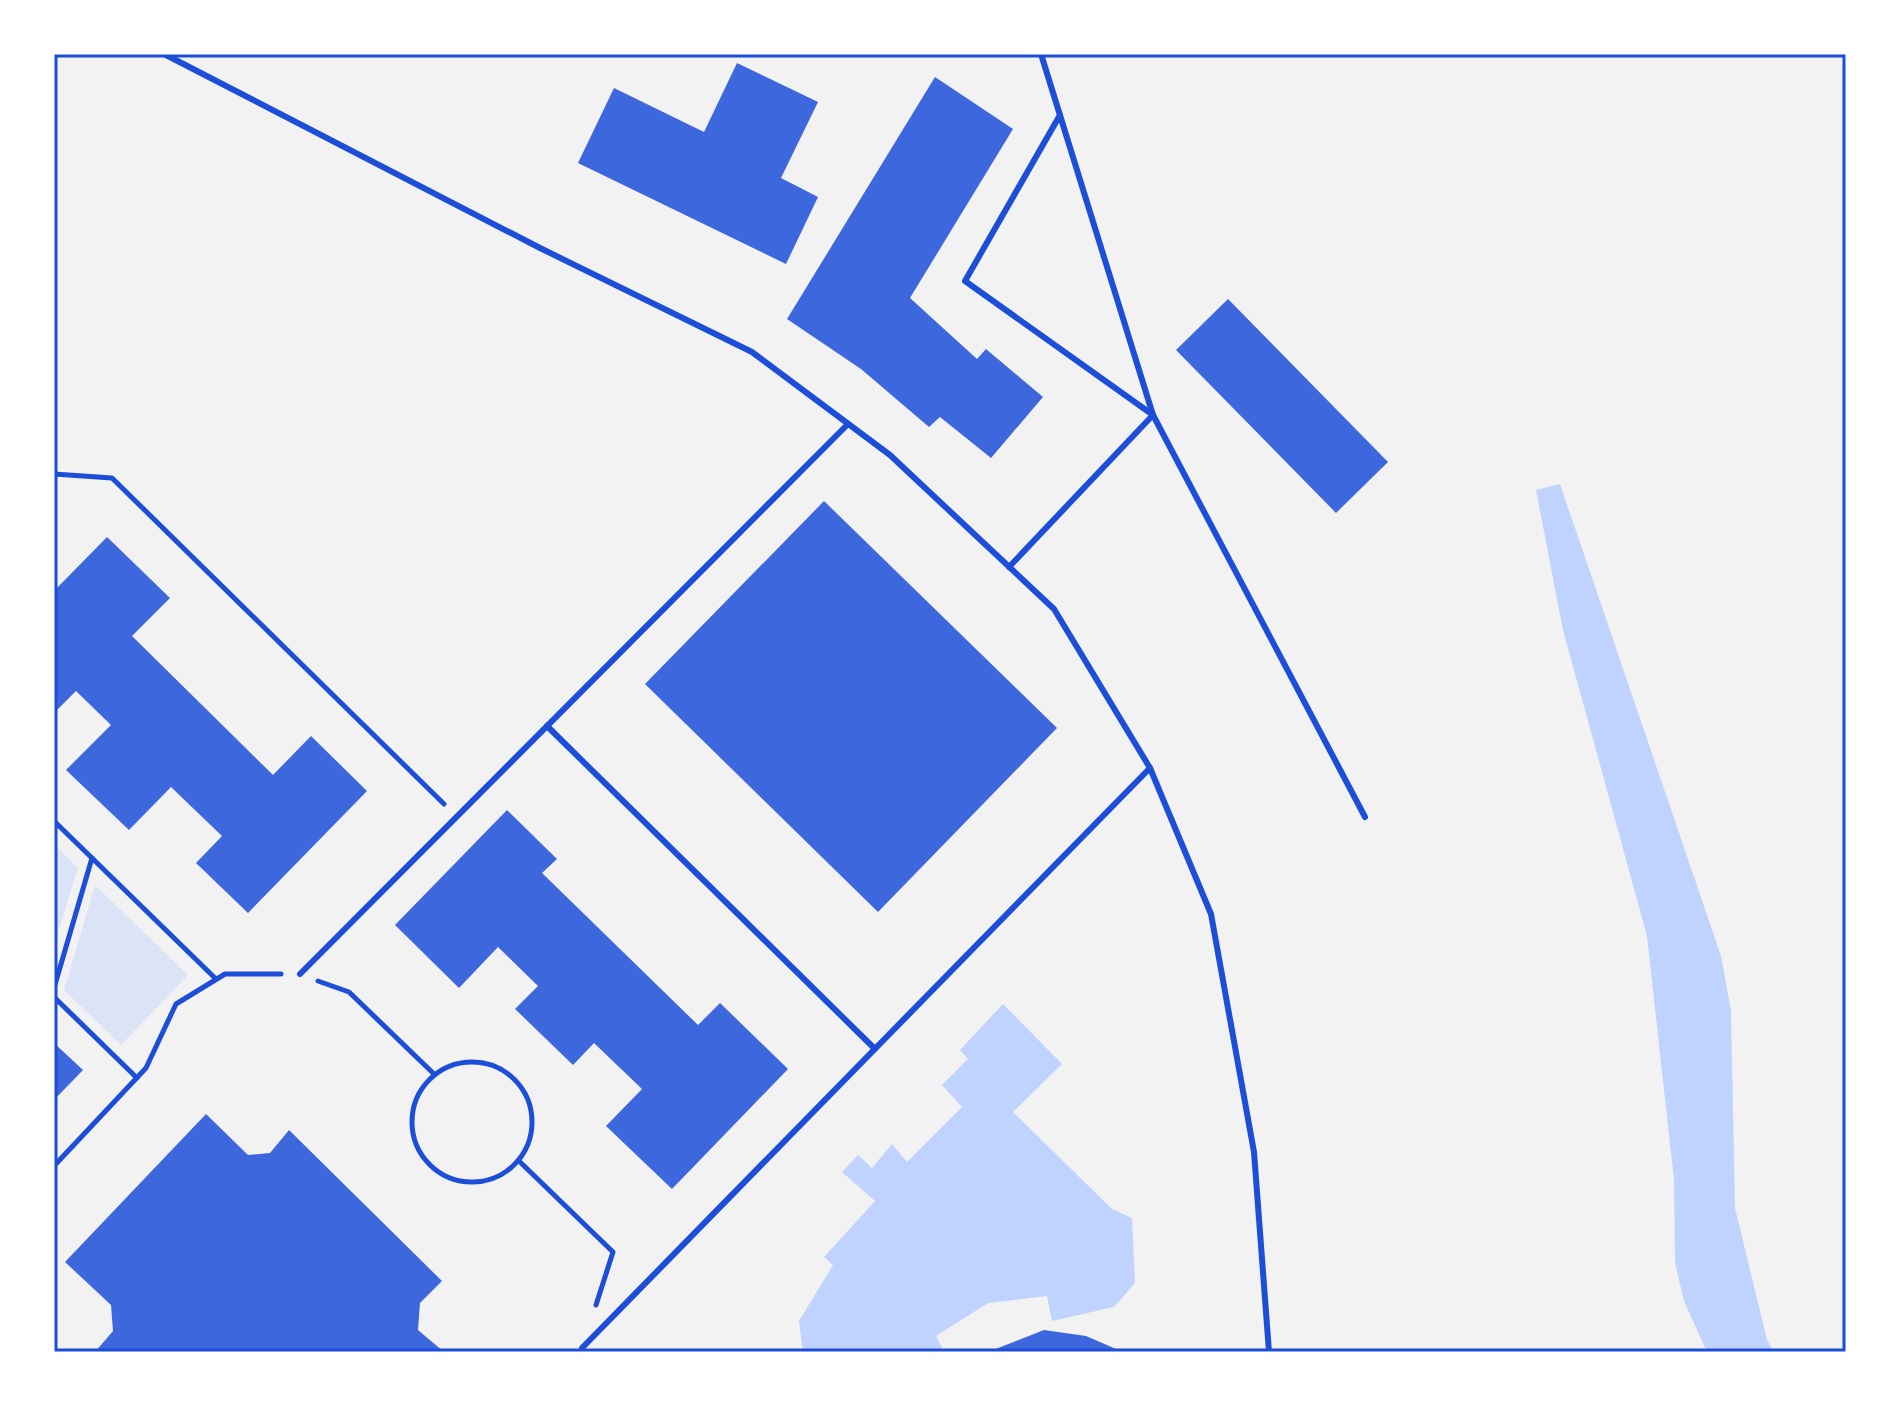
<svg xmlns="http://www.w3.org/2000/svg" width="1900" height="1406" font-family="'Alegreya Sans',sans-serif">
	<rect width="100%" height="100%" fill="#f2f2f2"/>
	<g fill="#dbe4f7">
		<polygon points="54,844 78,868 54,945"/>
		<polygon points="95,885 188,975 121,1045 64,990"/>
	</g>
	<g fill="#bfd3fe">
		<polygon points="1560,484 1721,956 1731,1011 1735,1208 1767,1340 1774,1352 1707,1352 1684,1301 1675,1263 1674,1180 1647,936 1563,630 1536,490"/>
		<polygon points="1003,1004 1062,1064 1013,1112 1112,1209 1132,1218 1135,1283 1114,1307 1052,1321 1047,1296 988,1303 936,1336 944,1352 803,1352 799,1321 833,1265 824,1257 875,1201 842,1172 858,1155 872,1168 892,1144 907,1162 962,1107 942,1085 968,1059 960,1050"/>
	</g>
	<g fill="#3d67dc">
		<polygon points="737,63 818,102 781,178 818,197 786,264 578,163 614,88 704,132"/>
		<polygon points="935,77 1013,129 910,298 977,359 986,349 1043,397 991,458 940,417 929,427 861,369 787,319"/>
		<polygon points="1228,299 1388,462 1336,513 1176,350"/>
		<polygon points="824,501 1057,728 878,912 645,684"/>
		<polygon points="107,537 170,598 132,636 273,775 311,736 367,791 248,913 196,863 222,836 171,787 129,830 66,770 111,725 76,691 54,713 54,591"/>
		<polygon points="507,810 557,859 542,873 698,1025 720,1003 788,1069 672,1189 606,1126 642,1089 594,1043 573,1065 515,1009 538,986 498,947 459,988 395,925"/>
		<polygon points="54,1043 83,1070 54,1100"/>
		<polygon points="206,1114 248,1155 270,1153 289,1130 442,1281 420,1303 418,1330 444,1352 95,1352 113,1331 111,1305 65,1262"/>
		<polygon points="1044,1330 1086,1336 1123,1352 988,1352"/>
	</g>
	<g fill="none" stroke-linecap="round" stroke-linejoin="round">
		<g stroke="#1d4ed8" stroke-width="5">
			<polyline points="54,474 112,478 444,804"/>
			<polyline points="54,821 216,979"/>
			<polyline points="318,981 349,992 434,1074"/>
			<polyline points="54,988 92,858"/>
			<polyline points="54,997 137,1078"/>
			<circle cx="472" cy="1122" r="60"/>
			<polyline points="519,1161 613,1252 596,1305"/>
			<polyline points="54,1166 146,1068 176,1004 225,974 281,974"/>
		</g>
		<g stroke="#1d4ed8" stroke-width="6">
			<polyline points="164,54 540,248 752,352 890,455 1054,609 1150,768 1211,914 1254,1152 1269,1352"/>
			<polyline points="1041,54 1153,415 1365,817"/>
			<polyline points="1009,567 1153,415 965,281 1060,115"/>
			<polyline points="547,726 875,1049"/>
			<polyline points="300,974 848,424"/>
			<polyline points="582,1348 1150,768"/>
		</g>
	</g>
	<rect width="1900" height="1406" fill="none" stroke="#ffffff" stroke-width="112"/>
	<rect x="56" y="56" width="1788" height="1294" fill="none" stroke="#1d4ed8" stroke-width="3"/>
</svg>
